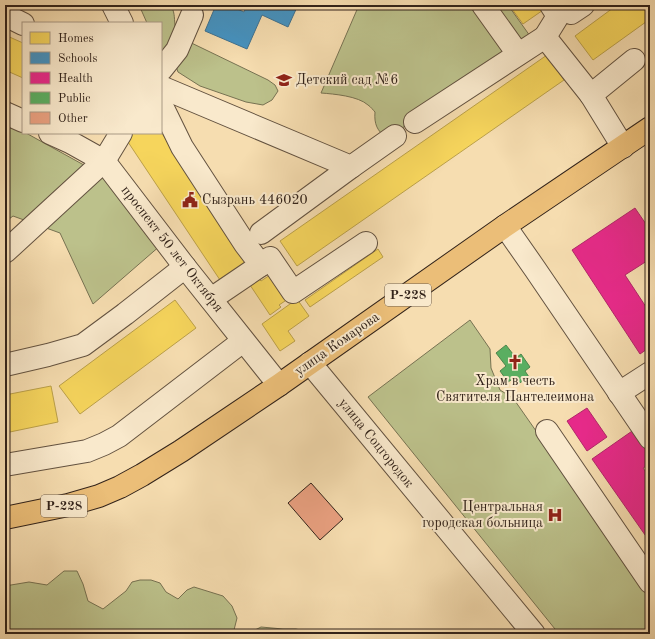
<svg xmlns="http://www.w3.org/2000/svg" width="655" height="639" font-family="'Old Standard TT',serif">
	<rect width="100%" height="100%" fill="#f6ddb0"/>
	<filter id="stains"><feTurbulence type="fractalNoise" baseFrequency=".005" numOctaves="4"/><feColorMatrix values="0 0 0 0 .2 0 0 0 0 .09 0 0 0 0 .02 0 0 0 .5 -.17"/></filter>
	<radialGradient id="worn" r=".72"><stop offset=".6" stop-color="#630" stop-opacity="0"/><stop offset="1" stop-color="#630" stop-opacity=".3"/></radialGradient>
	<g fill="#bcc18b" stroke="#777252">
		<path d="M139,5H170C175,11 174,17 175,25C175,29 176,32 177,36L268,80L275,85L278,91L272,100L263,105L246,102L200,86L178,72L174,61L161,53V23H147Z"/>
		<path d="M359,5H479L515,54L387,138C377,131 374,124 375,112C373,110 371,107 368,105C358,96 334,94 321,93Z"/>
		<polygon points="486,5 508,5 530,36 521,48"/>
		<polygon points="12,125 23,131 23,133 26,133 120,185 161,245 93,304 60,233 13,216 5,222 5,130"/>
		<polygon points="470,320 490,349 491,368 500,390 513,398 650,594 650,634 559,634 368,397"/>
		<polygon points="64,571 77,571 83,584 88,601 103,609 126,591 132,582 140,580 151,580 160,583 166,592 178,599 187,590 194,587 223,596 232,606 237,618 233,634 5,634 5,586 29,582 47,585"/>
		<polygon points="261,627 283,629 296,629 316,634 247,634"/>
	</g>
	<g fill="#f6d55c" stroke="#bba048">
		<polygon points="509,5 544,5 546,8 523,24"/>
		<polygon points="617,5 650,5 650,19 593,60 575,36"/>
		<polygon points="5,35 23,43 23,78 5,70"/>
		<polygon points="547,55 564,80 297,266 280,241"/>
		<polygon points="161,132 248,262 220,280 126,139 134,133 161,133"/>
		<polygon points="378,249 383,257 310,307 305,300"/>
		<polygon points="270,275 288,299 279,305 281,307 270,315 250,285 259,279 261,281"/>
		<polygon points="297,299 309,316 288,331 295,341 280,351 262,324"/>
		<polygon points="175,300 196,328 80,414 59,386"/>
		<polygon points="51,386 58,422 5,433 5,395"/>
	</g>
	<polygon fill="#4393c3" stroke="#3e7190" points="216,5 228,5 244,12 247,5 298,5 288,27 262,15 247,49 205,31"/>
	<g fill="#e7298a" stroke="#b12768">
		<polygon points="635,208 650,230 650,259 625,275 650,313 650,347 640,354 572,250"/>
		<polygon points="587,408 607,437 587,451 567,421"/>
		<polygon points="635,429 650,451 650,464 643,468 650,478 650,542 592,459"/>
	</g>
	<polygon fill="#5aae61" stroke="#4e844c" points="506,345 516,358 521,354 530,367 525,371 529,377 518,384 514,378 508,382 500,371 506,366 496,353"/>
	<polygon fill="#e9a080" stroke="#32231a" points="311,483 343,519 320,540 288,503"/>
	<g fill="none" stroke-linecap="round" stroke-linejoin="round">
		<defs>
			<g id="minor">
				<polyline points="113,5 122,23"/>
				<polyline points="483,5 518,54"/>
				<polyline points="551,5 558,16 545,37 591,95 623,147"/>
				<polyline points="571,13 583,5"/>
				<polyline points="5,15 23,24"/>
				<polyline points="161,70 177,50 192,15"/>
				<polyline points="161,87 351,167 395,136"/>
				<polyline points="591,95 634,60"/>
				<polyline points="161,104 182,147 245,244 261,265 211,299"/>
				<polyline points="5,113 23,121"/>
				<polyline points="415,122 545,37"/>
				<polyline points="50,133 70,142 104,161 185,267 279,385"/>
				<polyline points="505,226 535,269 650,438"/>
				<polyline points="261,233 351,167"/>
				<polyline points="5,252 104,161 121,133"/>
				<polyline points="261,265 270,258 293,292 366,243"/>
				<polyline points="310,363 534,634"/>
				<polyline points="5,365 48,355 83,345 125,314 185,267"/>
				<polyline points="619,393 650,373"/>
				<polyline points="547,431 650,582"/>
				<polyline points="5,465 87,451 104,444 119,436 243,341"/>
			</g>
			<polyline id="major" points="5,518 68,505 99,496 120,487 142,475 181,451 279,385 505,226 650,128"/>
		</defs>
		<use href="#minor" stroke="#635240" stroke-width="24"/>
		<use href="#major" stroke="#32231a" stroke-width="24"/>
		<use href="#minor" stroke="#f9e9cc" stroke-width="22"/>
		<use href="#major" stroke="#ebbe78" stroke-width="22"/>
	</g>
	<defs>
		<symbol id="school-bare" viewBox="-9 -9 18 18"><path d="M0-5L7-2L0 1L-7-2ZM-4 1L0 2.5L4 1V4Q0 6-4 4Z" fill="#8f2418" stroke="#f9e9cc" stroke-width="2.5" paint-order="stroke"/></symbol>
		<symbol id="civic-bare" viewBox="-9 -9 18 18"><path d="M-.6-6.5H3V-4.5H.6V-3L4-1V1h2V6H-6V1h2V-1L-.6-3ZM-1.2 2.5V6h2.4V2.5Z" fill="#8f2418" stroke="#f9e9cc" stroke-width="2.5" paint-order="stroke"/></symbol>
		<symbol id="church-bare" viewBox="-9 -9 18 18"><path d="M-1.2-6h2.4v3.5h3.3v2.4h-3.3V6h-2.4V-.1h-3.3v-2.4h3.3Z" fill="#8f2418" stroke="#f9e9cc" stroke-width="2.5" paint-order="stroke"/></symbol>
		<symbol id="hospital-bare" viewBox="-9 -9 18 18"><path d="M-5-5h3v3.5h4V-5h3V5h-3V1.5h-4V5h-3Z" fill="#8f2418" stroke="#f9e9cc" stroke-width="2.5" paint-order="stroke"/></symbol>
	</defs>
	<g fill-rule="evenodd">
		<use href="#school-bare" x="273" y="69" width="22" height="22"/>
		<use href="#civic-bare" x="179" y="189" width="22" height="22"/>
		<use href="#church-bare" x="504" y="351" width="22" height="22"/>
		<use href="#hospital-bare" x="544" y="504" width="22" height="22"/>
	</g>
	<g text-anchor="middle" dominant-baseline="central" stroke-width="4" stroke-linejoin="round" paint-order="stroke">
		<g fill="#f9e9cc" stroke="#6e5e4f" stroke-width="1">
			<rect x="385" y="284" width="46" height="22" rx="3"/>
			<rect x="41" y="495" width="46" height="22" rx="3"/>
		</g>
		<g font-size="13" font-weight="bold" fill="#32231a">
			<text x="408" y="295">Р-228</text>
			<text x="64" y="506">Р-228</text>
		</g>
		<g font-size="14" fill="#32231a" stroke="#f9e9cc" text-anchor="start">
			<text x="296" y="80">Детский сад №6</text>
			<text x="202" y="200">Сызрань 446020</text>
			<text x="515" y="381" text-anchor="middle">Храм в честь<tspan x="515" dy="16">Святителя Пантелеимона</tspan></text>
			<text x="543" y="507" text-anchor="end">Центральная<tspan x="543" dy="16">городская больница</tspan></text>
		</g>
		<g font-size="14" fill="#32231a" stroke="#f9e9cc">
			<text transform="translate(172 249) rotate(52)">проспект 50 лет Октября</text>
			<text transform="translate(337 344) rotate(-35)">улица Комарова</text>
			<text transform="translate(376 443) rotate(51)">улица Соцгородок</text>
		</g>
	</g>
	<rect width="655" height="639" fill="none" stroke="#f6ddb0" stroke-width="20"/>
	<rect x="6" y="6" width="643" height="627" fill="none" stroke="#32231a" stroke-width="2"/>
	<rect x="10" y="10" width="635" height="619" fill="none" stroke="#32231a"/>
	<rect x="22" y="22" width="140" height="112" fill="#f9e9cc" stroke="#a99a85"/>
	<rect x="30" y="32" width="20" height="12" fill="#f6d55c" stroke="#a99a85"/>
	<text x="58" y="42" font-size="12" fill="#32231a">Homes</text>
	<rect x="30" y="52" width="20" height="12" fill="#4393c3" stroke="#a99a85"/>
	<text x="58" y="62" font-size="12" fill="#32231a">Schools</text>
	<rect x="30" y="72" width="20" height="12" fill="#e7298a" stroke="#a99a85"/>
	<text x="58" y="82" font-size="12" fill="#32231a">Health</text>
	<rect x="30" y="92" width="20" height="12" fill="#5aae61" stroke="#a99a85"/>
	<text x="58" y="102" font-size="12" fill="#32231a">Public</text>
	<rect x="30" y="112" width="20" height="12" fill="#e9a080" stroke="#a99a85"/>
	<text x="58" y="122" font-size="12" fill="#32231a">Other</text>
	<rect width="100%" height="100%" filter="url(#stains)"/>
	<rect width="100%" height="100%" fill="url(#worn)"/>
</svg>
